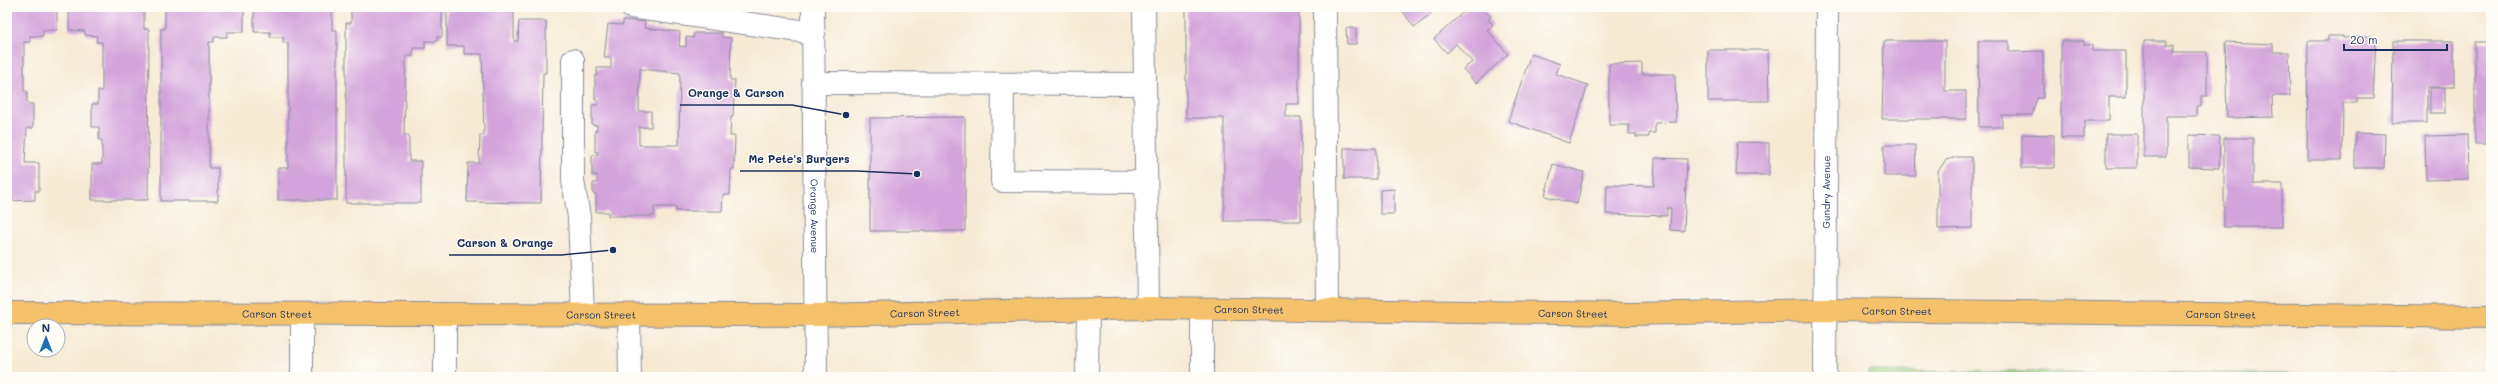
<svg xmlns="http://www.w3.org/2000/svg" width="2498" height="384" font-family="Mali,sans-serif">
	<rect width="100%" height="100%" fill="#fdfcf7"/>
	<filter id="ink" filterUnits="userSpaceOnUse"><feTurbulence type="fractalNoise" baseFrequency=".025" numOctaves="2"/><feDisplacementMap in="SourceGraphic" scale="8" xChannelSelector="R" yChannelSelector="G"/><feConvolveMatrix kernelMatrix="1 2 1 2 8 2 1 2 1" color-interpolation-filters="sRGB"/></filter>
	<filter id="wash" filterUnits="userSpaceOnUse"><feTurbulence type="fractalNoise" baseFrequency=".012" numOctaves="4" result="noise"/><feDisplacementMap in="SourceGraphic" scale="16" xChannelSelector="R" yChannelSelector="G"/><feGaussianBlur stdDeviation="0.9" result="paint"/><feColorMatrix in="noise" values="0 0 0 0 0 0 0 0 0 0 0 0 0 0 0 0 0 1.4 0 .05"/><feComposite in="paint" operator="in"/></filter>
	<g filter="url(#wash)">
		<rect width="100%" height="100%" fill="#f6ead5"/>
		<polygon fill="#9fd080" stroke="#5d806f" points="1868,371 2491,375 2491,377 1868,377"/>
		<g id="blocks">
			<g fill="#d3a4db" fill-rule="evenodd">
				<polygon points="7,7 57,7 57,30 43,30 43,36 30,36 30,42 24,42 24,91 27,91 27,104 33,104 33,128 27,128 25,163 39,163 39,191 35,191 35,200 7,201"/>
				<polygon points="69,7 144,7 144,29 149,29 148,200 92,200 92,164 102,164 102,140 99,140 99,127 92,127 92,104 98,104 98,91 102,91 102,42 96,42 97,36 85,35 85,31 69,30"/>
				<polygon points="165,7 244,7 244,32 227,32 227,37 214,37 214,42 209,42 209,168 218,168 218,201 161,201 161,29 165,29"/>
				<polygon points="254,7 332,7 332,30 337,30 337,200 278,200 278,168 288,168 288,43 283,43 283,37 270,37 270,32 254,32"/>
				<polygon points="351,7 442,7 442,37 437,37 437,41 425,41 425,48 413,48 413,56 406,56 404,135 409,135 409,161 421,161 421,203 346,203 346,23 351,23"/>
				<polygon points="447,7 514,7 514,41 518,41 519,21 546,21 546,73 543,73 541,203 467,202 468,163 479,163 480,135 484,135 482,54 464,54 464,46 447,46"/>
				<polygon points="1186,7 1299,7 1299,104 1286,104 1286,117 1301,117 1301,221 1224,221 1224,118 1186,118"/>
				<polygon points="1407,7 1426,7 1431,15 1414,27 1402,10"/>
				<polygon points="1469,7 1481,7 1491,17 1488,19 1493,25 1487,30 1508,54 1476,83 1463,69 1472,62 1456,44 1447,53 1434,39"/>
				<path d="M623,20L645,22L644,28L680,32L679,46L686,47V37L693,38L694,33H722V37L731,38L730,80H735L733,117H731L730,136H735L734,169H731L730,195H723L722,211H676V207H654V216H608V212H596V194H593V183H597V175H592V155H598V152H595V130H597V125H592V105H598V100H595V76H597V68H611V58H604L608,24L623,25ZM640,69L680,73L679,145H639V127H651V111H639Z"/>
				<polygon points="1346,28 1356,28 1356,44 1347,44"/>
				<polygon points="2328,36 2343,36 2343,38 2372,36 2372,40 2376,40 2373,98 2357,98 2357,103 2343,103 2342,160 2307,160 2308,41 2328,41"/>
				<polygon points="1884,41 1945,41 1945,91 1966,91 1966,119 1882,119"/>
				<polygon points="1978,41 2009,41 2009,52 2043,51 2043,98 2037,98 2032,115 2002,115 2002,127 1979,127"/>
				<polygon points="2061,41 2084,41 2084,45 2092,45 2092,51 2126,51 2126,97 2109,97 2109,121 2084,121 2084,138 2061,138"/>
				<polygon points="2144,41 2167,41 2167,45 2174,45 2174,52 2207,52 2207,96 2201,96 2201,107 2196,107 2196,116 2166,116 2166,157 2144,157"/>
				<polygon points="2393,41 2454,41 2454,87 2427,87 2427,123 2392,123"/>
				<polygon points="2225,42 2273,44 2273,52 2289,52 2290,96 2272,96 2273,117 2227,118"/>
				<rect x="2475" y="42" width="16" height="102"/>
				<polygon points="1708,50 1768,50 1769,101 1708,101"/>
				<polygon points="1531,54 1560,64 1556,74 1588,85 1569,143 1508,121"/>
				<polygon points="1642,63 1642,74 1675,74 1676,122 1655,123 1655,133 1649,133 1649,137 1636,137 1636,134 1629,134 1629,125 1609,125 1609,64"/>
				<rect x="2430" y="88" width="15" height="25"/>
				<polygon points="965,117 965,231 870,231 870,118"/>
				<polygon points="2355,133 2385,134 2384,168 2355,168"/>
				<polygon points="2022,134 2054,135 2054,168 2022,168"/>
				<rect x="2106" y="134" width="31" height="34"/>
				<polygon points="2189,135 2220,136 2219,168 2189,167"/>
				<polygon points="2467,135 2468,179 2426,180 2425,136"/>
				<polygon points="2224,138 2253,138 2253,184 2282,184 2282,227 2224,227"/>
				<polygon points="1737,142 1769,143 1769,175 1736,175"/>
				<polygon points="1884,145 1915,145 1916,176 1884,176"/>
				<rect x="1344" y="148" width="32" height="31"/>
				<polygon points="1957,157 1972,157 1972,228 1938,229 1938,171 1946,160"/>
				<polygon points="1655,158 1687,159 1684,231 1670,230 1671,208 1667,208 1667,216 1606,214 1607,185 1654,186"/>
				<polygon points="1553,164 1584,172 1577,204 1545,196"/>
				<polygon points="1394,189 1394,214 1380,214 1380,190"/>
			</g>
		</g>
	</g>
	<g filter="url(#ink)">
		<use href="#blocks" fill-opacity="0" stroke="#888c9a" stroke-width="1"/>
		<g fill="none" stroke-linecap="round" stroke-linejoin="round">
			<defs>
				<g id="minor">
					<polyline points="631,7 814,33"/>
					<path id="s1" d="M813,7L816,377"/>
					<polyline points="1144,7 1148,308"/>
					<polyline points="1325,7 1327,310"/>
					<polyline points="573,60 573,181 579,217 583,315"/>
					<polyline points="813,83 1145,84"/>
					<polyline points="1003,84 1002,181 1146,182"/>
					<polyline points="1202,309 1202,377"/>
					<polyline points="445,315 445,377"/>
					<polyline points="629,315 630,377"/>
					<polyline points="302,377 302,314"/>
					<polyline points="1087,377 1088,311"/>
					<path id="s2" d="M1825,377L1827,7"/>
				</g>
				<g id="major">
					<path id="s3" d="M7,313L815,315L1148,308L1631,314L1824,310L2491,317"/>
				</g>
			</defs>
			<use href="#minor" stroke="#888c9a" stroke-width="24"/>
			<use href="#major" stroke="#888c9a" stroke-width="24"/>
			<use href="#minor" stroke="#fff" stroke-width="22"/>
			<use href="#major" stroke="#f5c16b" stroke-width="22"/>
		</g>
	</g>
	<g text-anchor="middle" dominant-baseline="central" stroke-width="3" stroke-linejoin="round" paint-order="stroke">
		<g font-size="10" fill="#1b2f5e" stroke="#fdfcf7">
			<text stroke="none"><textPath href="#s2" startOffset="185">Gundry Avenue</textPath></text>
			<text stroke="none"><textPath href="#s1" startOffset="209">Orange Avenue</textPath></text>
			<text stroke="none"><textPath href="#s3" startOffset="1242">Carson Street</textPath></text>
			<text stroke="none"><textPath href="#s3" startOffset="1890">Carson Street</textPath></text>
			<text stroke="none"><textPath href="#s3" startOffset="918">Carson Street</textPath></text>
			<text stroke="none"><textPath href="#s3" startOffset="1566">Carson Street</textPath></text>
			<text stroke="none"><textPath href="#s3" startOffset="270">Carson Street</textPath></text>
			<text stroke="none"><textPath href="#s3" startOffset="2214">Carson Street</textPath></text>
			<text stroke="none"><textPath href="#s3" startOffset="594">Carson Street</textPath></text>
		</g>
	</g>
	<path fill="none" stroke="#1b2f5e" stroke-width="1.5" d="M846 115L792 105H680M917 174L857 171H740M613 250L561 255H449"/>
	<g fill="#1b2f5e" stroke="#fdfcf7" stroke-width="1.5">
		<circle cx="846" cy="115" r="4"/>
		<circle cx="917" cy="174" r="4"/>
		<circle cx="613" cy="250" r="4"/>
	</g>
	<g font-size="11" text-anchor="middle" font-weight="bold" fill="#1b2f5e" stroke="#fdfcf7" stroke-width="3" stroke-linejoin="round" paint-order="stroke">
		<text x="736" y="97">Orange &amp; Carson</text>
		<text x="799" y="163">Me Pete's Burgers</text>
		<text x="505" y="247">Carson &amp; Orange</text>
	</g>
	<rect width="2498" height="384" fill="none" stroke="#fdfcf7" stroke-width="24"/>
	<g transform="translate(46 338)"><circle r="19" fill="#fdfcf7" stroke="#a3aaba"/>
	<path d="M0-3L7 15L0 10L-7 15Z" fill="#1f6fb2"/>
	<text y="-6" font-size="11" font-weight="bold" text-anchor="middle" fill="#1b2f5e">N</text>
	</g>
	<path d="M2344 44v6h103v-6" fill="none" stroke="#1b2f5e" stroke-width="2"/>
	<text x="2350" y="44" font-size="12" fill="#1b2f5e" stroke="#fdfcf7" stroke-width="3" paint-order="stroke">20 m</text>
</svg>
